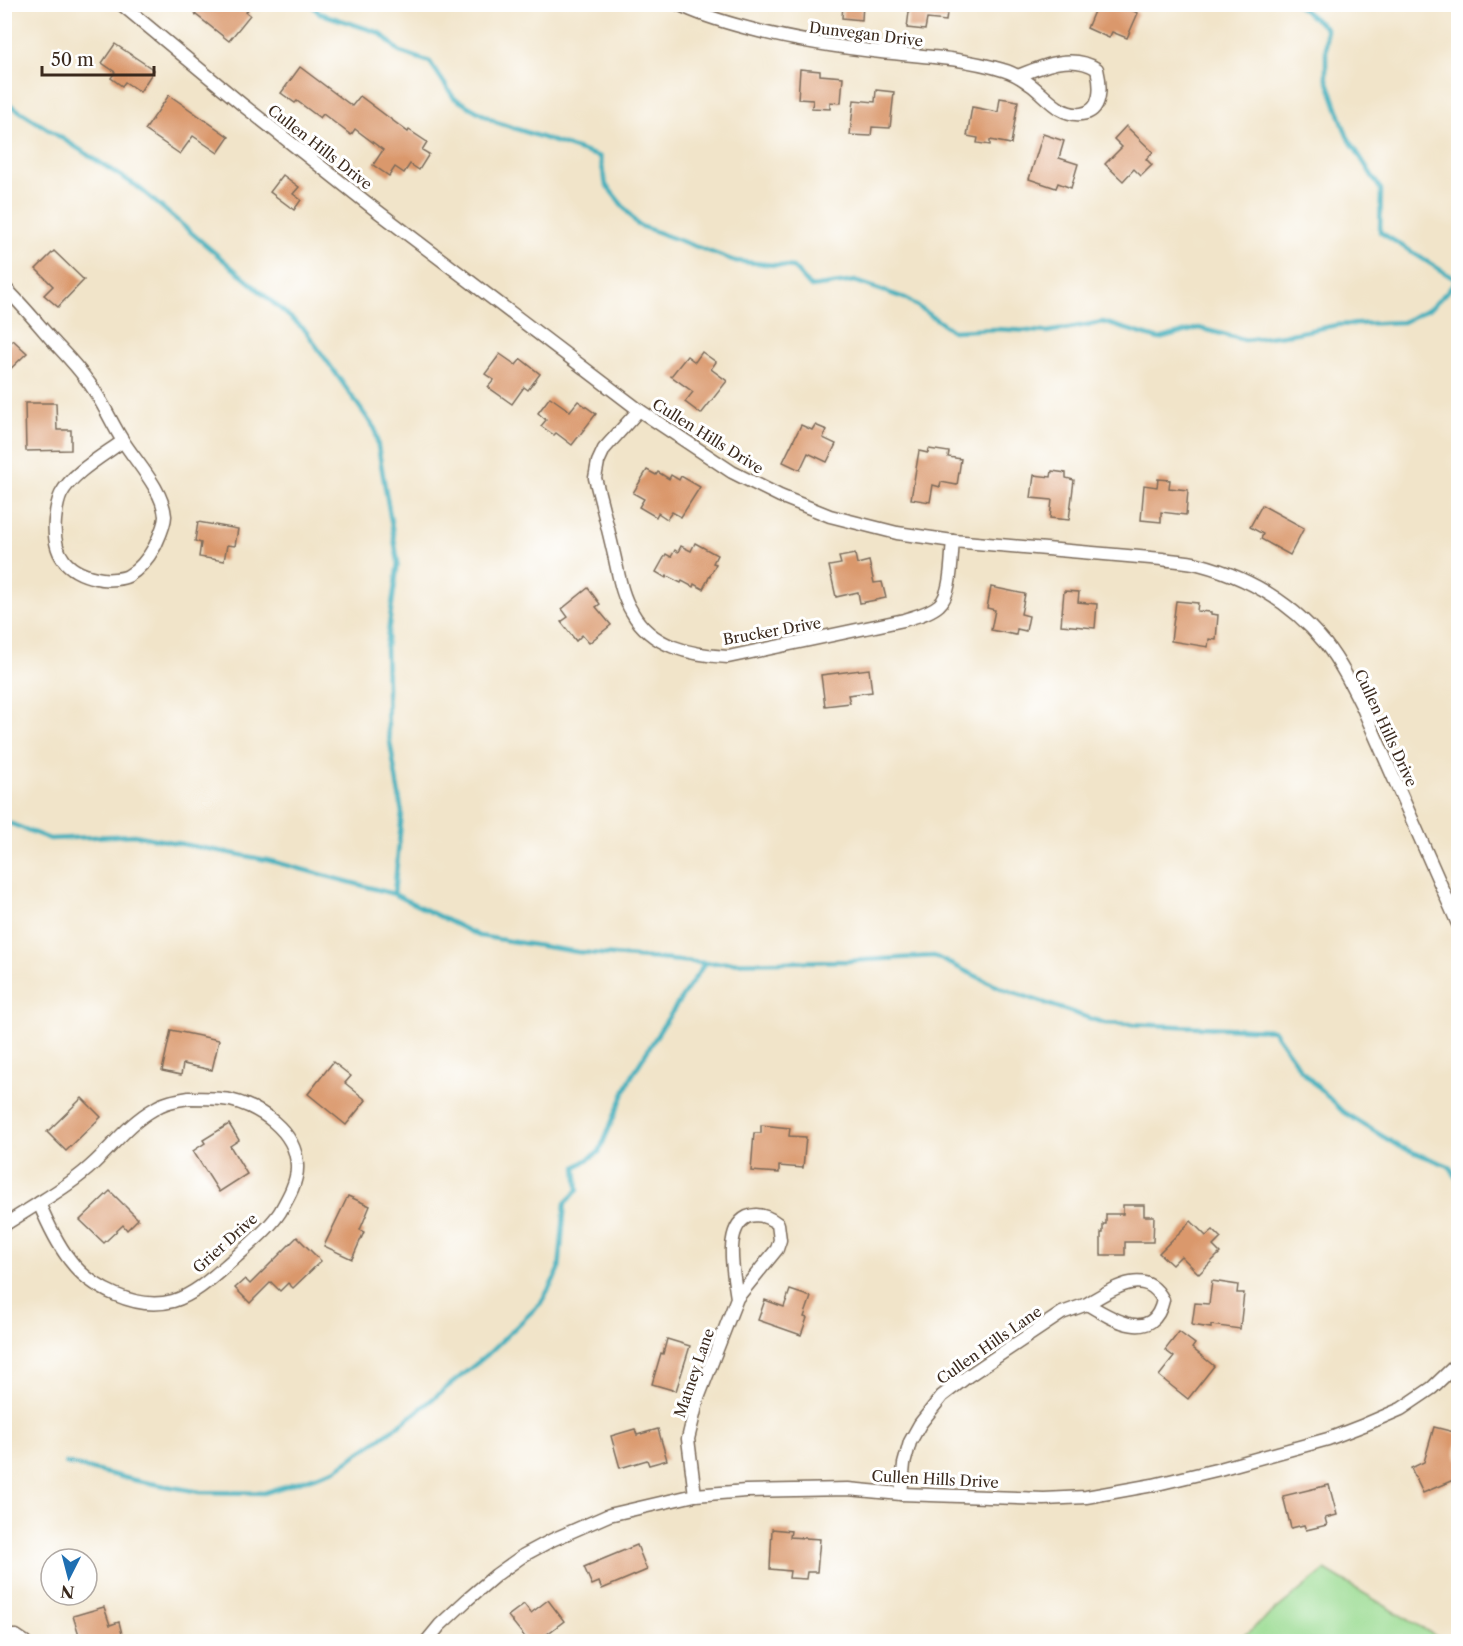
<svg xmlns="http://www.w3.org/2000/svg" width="1463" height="1646" font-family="'Libre Caslon Text',serif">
	<rect width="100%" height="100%" fill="#fff"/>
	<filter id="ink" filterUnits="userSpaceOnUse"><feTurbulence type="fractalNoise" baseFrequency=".0167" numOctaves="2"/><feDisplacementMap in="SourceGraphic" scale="12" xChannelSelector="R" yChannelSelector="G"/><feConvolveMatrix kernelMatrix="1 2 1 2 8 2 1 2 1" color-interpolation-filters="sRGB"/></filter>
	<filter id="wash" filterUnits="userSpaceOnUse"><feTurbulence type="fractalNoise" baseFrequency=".008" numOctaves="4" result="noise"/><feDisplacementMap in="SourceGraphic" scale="24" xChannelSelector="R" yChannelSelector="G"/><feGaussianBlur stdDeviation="1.35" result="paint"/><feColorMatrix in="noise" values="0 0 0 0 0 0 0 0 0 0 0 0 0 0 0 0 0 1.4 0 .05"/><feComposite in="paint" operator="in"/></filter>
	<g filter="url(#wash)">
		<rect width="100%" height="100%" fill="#f1e4c9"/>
		<polygon fill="#9bdc93" stroke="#6b8358" stroke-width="1.5" points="1325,1570 1444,1641 1237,1641"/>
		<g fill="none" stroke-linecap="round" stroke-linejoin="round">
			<g stroke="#40afbc" stroke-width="4.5">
				<polyline points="311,4 319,13 380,33 400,52 430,62 454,98 496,122 600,157 606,185 638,225 735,261 793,267 811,287 855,281 907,299 953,331 996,329 1047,332 1103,322 1159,339 1199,328 1245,340 1291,334 1337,325 1403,322 1432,307 1457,281"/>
				<polyline points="1296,4 1326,28 1326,76 1347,136 1381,190 1380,232 1458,281"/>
				<polyline points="4,101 138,187 305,330 375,429 398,562 386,647 388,730 402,813 394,894"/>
				<polyline points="4,821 50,839 134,835 267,860 394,894 479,936 578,952 705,963 849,961 934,956 1003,989 1104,1023 1273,1030 1301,1070 1343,1112 1400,1147 1449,1166 1458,1180"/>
				<polyline points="66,1463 138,1481 200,1492 264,1493 335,1470 409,1418 487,1355 541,1303 559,1270 565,1203 578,1190 576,1167 599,1152 630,1079 664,1024 705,963"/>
			</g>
		</g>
		<g id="blocks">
			<g fill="#da986c">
				<polygon points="202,4 252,4 246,12 250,15 229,41 195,14"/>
				<polygon points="843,4 863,4 862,20 842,18"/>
				<polygon points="910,4 948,4 946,21 927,19 925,30 907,28"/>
				<polygon points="1097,4 1117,4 1138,13 1127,38 1112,32 1109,38 1087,28"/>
				<polygon points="115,44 154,70 140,92 125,82 122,86 111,78 115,72 102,63"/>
				<polygon points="300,67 352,106 360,96 408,132 409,130 427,142 422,150 429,154 419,170 410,164 404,173 395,167 389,176 373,165 383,150 355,129 351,135 323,114 320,118 297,101 295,103 281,93"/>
				<polygon points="800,69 820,71 820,75 843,77 841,103 830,102 830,109 812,108 813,100 798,99"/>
				<polygon points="876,90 894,92 890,128 872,127 871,136 850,135 854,100 875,102"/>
				<polygon points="169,95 229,137 218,153 193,136 180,154 145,130"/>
				<polygon points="1000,98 1018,101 1011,144 990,140 990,145 977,143 978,138 967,136 972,107 998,112"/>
				<polygon points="1126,126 1153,152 1146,159 1152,165 1141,176 1134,169 1123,181 1105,164 1122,147 1114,139"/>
				<polygon points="1043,134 1064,141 1059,158 1078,164 1071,188 1058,183 1056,188 1029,179"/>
				<polygon points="283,175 299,187 293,194 301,200 294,210 270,192"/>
				<polygon points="54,251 84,280 58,307 44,295 53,286 36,269"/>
				<polygon points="13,340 27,353 4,375 4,349"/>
				<polygon points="702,352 716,362 711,369 727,381 701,414 685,402 693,392 671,376 687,356 695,362"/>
				<polygon points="500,354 516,365 521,359 540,374 528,390 524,387 512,404 488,387 494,380 485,374"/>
				<polygon points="550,397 570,411 578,401 596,414 572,445 556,433 554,435 541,426 546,420 538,413"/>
				<polygon points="25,403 56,403 57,430 71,430 71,450 26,451"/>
				<polygon points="801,425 812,430 815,425 827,430 823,438 836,444 827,462 808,453 800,470 783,462"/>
				<polygon points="929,449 949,452 948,457 961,459 957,485 941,482 940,487 933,485 930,502 911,499 919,451 928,453"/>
				<polygon points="647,470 656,475 658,472 669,479 671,475 679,480 681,476 700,487 681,517 672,512 667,519 658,513 656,517 639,507 644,499 633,493"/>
				<polygon points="1052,471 1066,473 1066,478 1074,480 1069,520 1050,518 1052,500 1031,498 1034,475 1051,477"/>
				<polygon points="1158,479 1170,480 1169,488 1188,490 1186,515 1161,512 1161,522 1141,520 1144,485 1157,487"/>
				<polygon points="1262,505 1304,528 1290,555 1261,539 1263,534 1250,527"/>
				<polygon points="198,522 238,529 235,546 227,545 224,561 199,557 201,543 195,541"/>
				<polygon points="695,543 717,555 713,563 716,564 703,589 694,584 693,587 682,581 681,583 667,576 666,578 656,572 666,554 671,557 675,550 678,552 681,546 691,551"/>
				<polygon points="855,554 857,564 869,561 874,583 882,582 886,598 860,603 858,592 836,597 829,566 841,564 839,557"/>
				<polygon points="991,587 1025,594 1021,614 1029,616 1026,631 1017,629 1016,635 991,630 995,610 987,608"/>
				<polygon points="588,588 600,604 596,607 611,625 589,643 582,635 576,641 561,622 568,617 562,609"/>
				<polygon points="1064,591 1079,592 1078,602 1097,604 1095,628 1061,625"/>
				<polygon points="1176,601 1198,603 1197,611 1211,612 1211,614 1218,615 1216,640 1209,639 1208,647 1171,641"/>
				<polygon points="869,669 872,692 848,695 850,703 825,706 821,675"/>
				<polygon points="171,1030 219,1040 212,1070 183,1064 181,1075 162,1071"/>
				<polygon points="333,1062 351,1076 345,1083 366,1100 346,1125 308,1094"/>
				<polygon points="82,1098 101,1117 66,1151 47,1132"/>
				<polygon points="229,1124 239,1140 230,1146 247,1174 219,1192 193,1151 205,1143 203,1140"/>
				<polygon points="761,1125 790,1128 789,1136 806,1137 803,1168 779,1166 779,1173 751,1171 754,1133 761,1133"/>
				<polygon points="110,1191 138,1219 127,1230 123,1225 104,1243 80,1220"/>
				<polygon points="348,1196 370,1206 360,1230 364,1232 352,1259 324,1246"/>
				<polygon points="1123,1205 1144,1205 1144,1216 1154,1216 1153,1242 1125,1242 1125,1255 1101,1255 1101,1233 1103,1233 1103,1224 1106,1224 1106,1214 1123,1214"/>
				<polygon points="1191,1221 1206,1236 1213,1230 1221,1238 1213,1246 1220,1253 1199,1274 1181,1256 1172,1265 1159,1253"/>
				<polygon points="297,1237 321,1261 293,1288 288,1283 280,1291 271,1282 250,1303 235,1288 245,1279 250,1284"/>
				<polygon points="1212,1281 1238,1285 1237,1293 1244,1293 1240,1329 1211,1325 1211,1328 1192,1325 1195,1303 1209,1304"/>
				<polygon points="790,1290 811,1297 804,1317 807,1318 801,1335 758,1320 765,1300 784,1307"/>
				<polygon points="1179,1332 1195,1344 1192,1348 1214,1366 1188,1399 1159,1376 1174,1357 1165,1350"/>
				<polygon points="667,1339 690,1346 676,1391 652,1384 661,1353 663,1354"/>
				<polygon points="1434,1427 1458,1433 1455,1453 1458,1461 1458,1478 1423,1493 1411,1468 1424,1462"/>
				<polygon points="635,1429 637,1435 658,1429 667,1460 649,1465 647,1460 620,1468 611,1436"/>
				<polygon points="1329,1485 1337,1515 1325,1518 1327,1525 1306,1530 1304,1525 1291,1528 1283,1496"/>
				<polygon points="772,1529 791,1531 790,1537 820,1539 817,1572 807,1572 806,1579 789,1578 790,1571 770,1569"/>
				<polygon points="637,1545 647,1570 602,1589 599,1582 592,1585 584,1567"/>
				<polygon points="548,1600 564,1621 538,1641 528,1641 508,1616 524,1604 531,1613"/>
				<polygon points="104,1607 110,1625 119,1622 122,1634 114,1637 115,1641 81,1641 73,1616"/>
			</g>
		</g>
	</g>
	<g filter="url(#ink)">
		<use href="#blocks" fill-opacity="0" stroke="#7b6b5a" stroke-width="1.5"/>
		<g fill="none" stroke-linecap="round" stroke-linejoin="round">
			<defs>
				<g id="minor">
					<path d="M121,4L244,106L372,207L639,410L732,472L780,496L830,516L897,533L953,541L1162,559C1174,561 1186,561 1198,564C1248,577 1292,603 1325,643C1340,662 1351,684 1362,706L1458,924"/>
					<path d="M678,4C700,15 724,22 747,28C791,40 836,47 881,52C922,56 964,58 1003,70C1014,73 1022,78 1031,85C1046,96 1059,116 1081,114C1103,112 1101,85 1097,69C1072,53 1043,66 1018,76"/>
					<path d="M4,287C22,304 37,323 53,341C64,353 76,365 86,379C101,397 110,421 123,441C136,462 163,490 165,516C165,525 159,537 155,546C149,557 140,569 128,576C122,579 109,580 102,579C67,574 52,555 55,520C56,511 57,502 61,494C72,473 104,455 123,441"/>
					<path d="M639,410L604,449L598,462L595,478C602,505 609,532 615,559C619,577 622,596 632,612C651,647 691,655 728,657L904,620C916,616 930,613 939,605C952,594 951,558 953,541"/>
					<path d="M189,1098C203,1098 217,1098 230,1100C260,1107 296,1131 297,1165C298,1181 288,1198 280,1212C269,1229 251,1243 236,1257C217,1273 197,1294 173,1301C137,1311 90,1288 69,1259C56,1242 47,1222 39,1203C57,1192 76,1180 92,1165C112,1147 129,1123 154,1109C164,1102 177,1100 189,1098Z"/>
					<polyline points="4,1225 39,1203"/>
					<path d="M901,1494L904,1464L910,1442L920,1424L942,1396L968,1376L1062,1313L1087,1304C1112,1319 1153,1345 1163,1300C1145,1265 1111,1290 1087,1304"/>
					<path d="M695,1495L688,1439L698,1398L737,1298L777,1249L780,1240L778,1224C769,1217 759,1212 747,1217C723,1229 734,1276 737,1298"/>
					<polyline points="4,1636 16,1636 25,1642"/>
					<polyline points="426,1642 440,1625 468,1599 496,1575 524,1555 552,1540 609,1515 695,1495 746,1491 848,1489 901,1494 1044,1499 1086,1497 1153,1485 1216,1470 1328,1439 1364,1425 1401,1409 1432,1388 1458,1363"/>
				</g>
			</defs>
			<use href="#minor" stroke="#7b6b5a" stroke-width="15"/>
			<use href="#minor" stroke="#fff" stroke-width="12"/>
		</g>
	</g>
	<g text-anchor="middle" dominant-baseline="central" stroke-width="6" stroke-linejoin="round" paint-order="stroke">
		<g font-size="15" fill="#3b2a1e" stroke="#fff">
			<text transform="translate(866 34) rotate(7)">Dunvegan Drive</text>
			<text transform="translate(320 147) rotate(38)">Cullen Hills Drive</text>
			<text transform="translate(708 436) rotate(32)">Cullen Hills Drive</text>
			<text transform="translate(772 631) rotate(-10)">Brucker Drive</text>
			<text transform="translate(1386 728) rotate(65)">Cullen Hills Drive</text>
			<text transform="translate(225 1243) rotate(-42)">Grier Drive</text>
			<text transform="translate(989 1345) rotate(-35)">Cullen Hills Lane</text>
			<text transform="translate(694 1373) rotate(-71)">Matney Lane</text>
			<text transform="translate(935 1479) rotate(3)">Cullen Hills Drive</text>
		</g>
	</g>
	<rect width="1463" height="1646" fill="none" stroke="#fff" stroke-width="24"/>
	<g transform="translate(69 1577) rotate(186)"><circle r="28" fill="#ffffff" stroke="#b1aaa5" stroke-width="1.5"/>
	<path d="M0-4.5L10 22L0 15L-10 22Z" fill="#1f6fb2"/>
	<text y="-9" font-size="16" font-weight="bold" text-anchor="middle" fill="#3b2a1e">N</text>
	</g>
	<path d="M42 66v9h112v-9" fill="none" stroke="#3b2a1e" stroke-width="3"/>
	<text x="51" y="66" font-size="18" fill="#3b2a1e" stroke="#ffffff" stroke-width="4.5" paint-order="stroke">50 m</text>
</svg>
